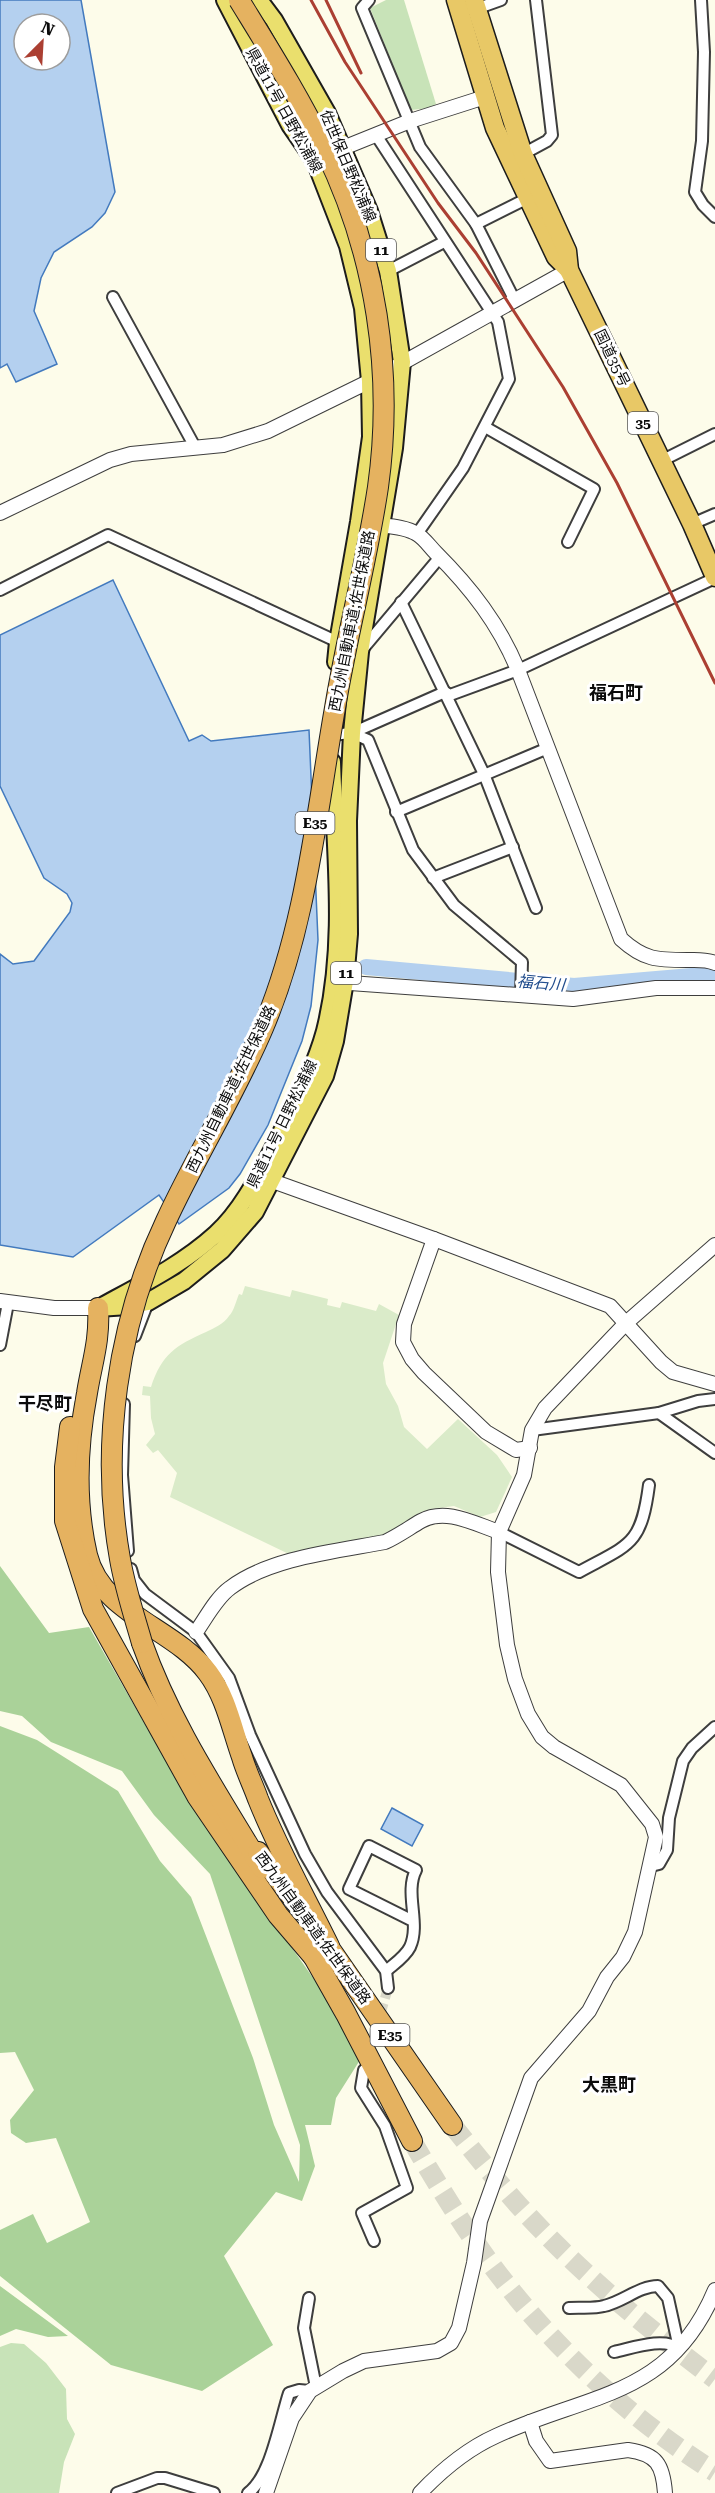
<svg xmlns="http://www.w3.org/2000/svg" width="715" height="2493" font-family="'Roboto Serif','Noto Sans JP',serif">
	<rect width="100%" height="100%" fill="#fdfcea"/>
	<g fill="#c8e3b8">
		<polygon points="386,0 404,0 436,104 430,108 411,110 370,8"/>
		<polygon points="11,2343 24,2344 46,2363 66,2389 67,2419 75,2434 64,2462 59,2493 0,2493 0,2347"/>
	</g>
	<g fill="#aad299">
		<polygon points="0,1566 49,1633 89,1627 188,1799 325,1995 360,2060 336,2098 331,2125 305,2125 315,2166 302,2201 276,2192 224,2256 273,2345 202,2391 111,2365 0,2276 0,2230 33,2214 47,2243 90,2222 56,2138 26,2143 11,2133 10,2120 34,2090 15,2052 0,2053 0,1726 37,1740 118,1791 160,1861 191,1897 253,2058 274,2125 299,2182 300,2145 210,1874 154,1815 122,1771 51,1742 22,1716 0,1711"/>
		<polygon points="0,2286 68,2336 48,2337 16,2329 0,2336"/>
	</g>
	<path fill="#daebc9" d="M245,1286L290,1297L292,1290L328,1299L327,1305L340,1308L342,1302L376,1311L379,1304L399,1315L383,1363L386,1384L398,1406L404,1427L427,1449L458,1419L497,1455L512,1477L496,1512L480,1517L454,1506L432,1509L396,1532L380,1539L293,1556L170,1497L177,1473L158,1450L153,1453L146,1445L155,1434L151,1418L150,1396L142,1395L143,1386L151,1387C162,1354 175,1346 206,1332C214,1328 224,1324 229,1316C234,1311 236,1301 239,1294L242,1295Z"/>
	<g fill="#b4d0ef" stroke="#437abe" stroke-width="1.5" fill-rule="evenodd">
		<path d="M0,0H81L115,192L105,213L92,227L54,252L41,278L34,311L57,364L16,382L7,364L0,368ZM24,24H60V60H24Z"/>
		<polygon points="113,580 189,741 202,735 211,741 309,730 318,940 311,1006 302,1041 268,1125 240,1174 229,1188 179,1224 159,1195 73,1257 0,1245 0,954 13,964 34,961 70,912 72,903 67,894 44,878 0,786 0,635"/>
		<polygon points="392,1808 423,1825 412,1846 381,1829"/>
	</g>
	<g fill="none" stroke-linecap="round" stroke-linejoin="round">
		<polyline stroke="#b4d0ef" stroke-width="16" points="366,967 574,986 715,974"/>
		<polyline stroke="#d9d8c9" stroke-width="10" stroke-dasharray="10 5" stroke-linecap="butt" points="368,2056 388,1988"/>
		<g stroke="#d9d8c9" stroke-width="20" stroke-dasharray="20 10" stroke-linecap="butt">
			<path d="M452,2125C472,2150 492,2175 513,2199C573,2267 643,2325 715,2379"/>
			<path d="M412,2141C439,2187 467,2233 499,2275C559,2353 632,2420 715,2472"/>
		</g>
		<defs>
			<g id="minor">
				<polyline points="369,0 362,8 420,147 476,224 528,198"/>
				<polyline points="701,0 704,52 702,141 695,192 703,205 715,217"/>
				<polyline points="473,10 501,0"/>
				<polyline points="376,135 498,322 509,379 463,468 417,534"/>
				<polyline points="523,154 547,141 552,135 536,0"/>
				<polyline points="476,224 515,301"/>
				<polyline points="388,271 444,242"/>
				<polyline points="113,297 195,447"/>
				<polyline points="485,427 594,489 568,542"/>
				<polyline points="661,461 715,434"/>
				<polyline points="692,524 715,514"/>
				<polyline points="0,590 108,535 338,642"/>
				<polyline points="401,602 484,774 536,908"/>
				<polyline points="361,651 440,557"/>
				<polyline points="352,733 445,692 450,695 518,670 715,578"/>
				<polyline points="331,735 352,733 368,740 413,850 454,905 522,962 521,995"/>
				<polyline points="396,812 548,748"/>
				<polyline points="433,878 513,847"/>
				<polyline points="135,1336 148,1302"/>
				<polyline points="0,1345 8,1303"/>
				<polyline points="124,1404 122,1475 128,1551"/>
				<polyline points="659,1413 715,1453"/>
				<polyline points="532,1430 659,1413 698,1401 715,1399"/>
				<path d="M499,1532L579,1572C630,1544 641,1546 649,1485"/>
				<polyline points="131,1569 134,1580 145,1594 196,1632 229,1678 250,1735 305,1854 327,1892 386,1971 388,1988"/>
				<polyline points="651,1866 659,1864 667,1850 669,1818 683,1761 692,1748 715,1727"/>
				<path d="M386,1971C394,1964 405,1957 410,1947C421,1923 404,1893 416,1870L369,1846L349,1889L413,1921"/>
				<polyline points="364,2070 361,2088 385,2126 407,2188 362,2213 374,2241"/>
				<polyline points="309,2298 304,2328 316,2387"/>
				<path d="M569,2308C580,2307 593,2309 604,2306C623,2302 639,2286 658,2286L668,2298L679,2348"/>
				<path d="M614,2352C633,2348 662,2337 679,2348"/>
				<polyline points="117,2493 157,2478 165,2478 214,2493"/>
				<path d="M248,2493C271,2477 280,2420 289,2393L299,2390L310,2391"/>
			</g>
			<g id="tertiary">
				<polyline points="343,148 410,121 485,97"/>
				<polyline points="0,513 110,460 131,454 223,445 268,431 370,381 569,270"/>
				<path d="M372,524C385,526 405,526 417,534C424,538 430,547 436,553C471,588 499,624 518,670L621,939C644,960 657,960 687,960C696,960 706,959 715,963"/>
				<polyline points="336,982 573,999 656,988 715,988"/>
				<polyline points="264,1178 434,1239 610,1306 661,1362 673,1372 715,1384"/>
				<polyline points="434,1239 404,1324 403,1342 412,1359 424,1373 486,1432 516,1450 530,1448"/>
				<polyline points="0,1301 54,1308 98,1308"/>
				<path d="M196,1632C206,1618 216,1598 230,1588C269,1558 337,1551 385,1542C398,1536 409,1528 421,1521C446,1507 475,1524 499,1532"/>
				<path d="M530,2422L536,2441L550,2461L628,2450C657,2454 663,2465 665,2493"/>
				<polyline points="266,2493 292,2418 310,2391 343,2371 364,2361 437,2351 451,2343 459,2328 474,2263 480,2221 531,2078 589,2011 607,1977 623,1957 635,1932 656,1837 652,1824 621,1785 554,1747 542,1737 528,1714 515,1679 507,1645 498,1572 499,1532 524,1475 532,1430 545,1408 626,1323 715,1245"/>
				<path d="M420,2493C441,2471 467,2449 496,2436C589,2393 670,2398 715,2290"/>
			</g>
			<g id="primary">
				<polyline points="225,0 290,125 315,161 348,246 363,308 370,381 371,437 359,522 338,642 336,662"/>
				<path d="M104,1305C143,1284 183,1264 216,1234C244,1208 260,1173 278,1139C295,1105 315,1068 325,1031C347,944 335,851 332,762"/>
				<polyline points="98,1308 128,1306 148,1302 184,1281 222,1250 255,1212 325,1076 335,1041 345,981 349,934 348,821 352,733 360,652 394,448 402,362 388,271 369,211 327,113 274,20 259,0"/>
			</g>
			<g id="trunk">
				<polyline points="456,0 495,128 556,257 569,270"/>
				<polyline points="474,0 523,154 567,251 569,270 692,524 715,577"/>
			</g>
			<g id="motorway">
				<path d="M98,1308C100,1341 92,1362 87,1393C77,1446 75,1503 87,1555C101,1614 175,1628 208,1673C226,1697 232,1729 242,1757C246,1771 253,1785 258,1799C278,1849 305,1897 329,1946"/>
				<polyline points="70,1427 65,1467 65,1521 93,1609 197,1796 278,1915 313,1956"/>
				<path d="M142,1643C171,1725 218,1794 262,1868"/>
				<polyline points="258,1852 302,1910"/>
				<polyline points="321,1936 452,2125"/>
				<polyline points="307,1945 346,2014 412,2141"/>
			</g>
		</defs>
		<use href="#minor" stroke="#3e3e3e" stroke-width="14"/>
		<use href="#tertiary" stroke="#3e3e3e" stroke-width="16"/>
		<use href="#primary" stroke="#1c1c1c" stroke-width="20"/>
		<use href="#trunk" stroke="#1c1c1c" stroke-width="21"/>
		<use href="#motorway" stroke="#1c1c1c" stroke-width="22"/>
		<use href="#minor" stroke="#fff" stroke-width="10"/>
		<use href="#tertiary" stroke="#fff" stroke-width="14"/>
		<use href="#primary" stroke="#eadf6d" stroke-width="16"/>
		<use href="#trunk" stroke="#e8c866" stroke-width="18"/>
		<use href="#motorway" stroke="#e5b260" stroke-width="20"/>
		<g stroke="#ab3f32" stroke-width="3">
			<polyline points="311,0 345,62 438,203 476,253 563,387 617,483 715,683"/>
			<polyline points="326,0 361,73"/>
		</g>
		<defs>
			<path id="motorway-bridge" d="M142,1643C134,1615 125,1588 120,1559C100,1447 117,1324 166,1221C196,1156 235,1094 263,1028C306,927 316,816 335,708C347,634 367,561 378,487C394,373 376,254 325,150C300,98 269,49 239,0"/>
		</defs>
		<use href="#motorway-bridge" stroke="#1c1c1c" stroke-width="22" stroke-linecap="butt"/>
		<use href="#motorway-bridge" stroke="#e5b260" stroke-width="20"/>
	</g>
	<g text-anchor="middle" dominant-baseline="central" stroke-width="6" stroke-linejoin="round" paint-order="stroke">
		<g fill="#fff" stroke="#545454" stroke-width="1.5">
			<rect x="366" y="239" width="30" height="22" rx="4.5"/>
			<rect x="628" y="412" width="30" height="22" rx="4.5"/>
			<rect x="295.5" y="812" width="39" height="22" rx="4.5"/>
			<rect x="331" y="962" width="30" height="22" rx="4.5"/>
			<rect x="370.5" y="2024" width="39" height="22" rx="4.5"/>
		</g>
		<g font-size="14" font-weight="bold" fill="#0b0b0b">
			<text x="381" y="250">11</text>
			<text x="643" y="423">35</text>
			<text x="315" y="823">E35</text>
			<text x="346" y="973">11</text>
			<text x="390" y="2035">E35</text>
		</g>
		<g font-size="15" fill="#0b0b0b" stroke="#fff">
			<text transform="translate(284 110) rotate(61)">県道11号 日野松浦線</text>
			<text transform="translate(348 166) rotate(67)">佐世保日野松浦線</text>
			<text transform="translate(612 358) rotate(64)">国道35号</text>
			<text transform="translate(352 621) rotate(-79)">西九州自動車道;佐世保道路</text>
			<text transform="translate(231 1089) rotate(-64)">西九州自動車道;佐世保道路</text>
			<text transform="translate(282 1124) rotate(-64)">県道11号 日野松浦線</text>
			<text transform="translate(313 1928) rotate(54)">西九州自動車道;佐世保道路</text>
		</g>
		<g font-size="16" font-style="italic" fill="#224e8e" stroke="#fff">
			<text transform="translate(541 983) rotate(5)">福石川</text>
		</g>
		<g font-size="18" font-weight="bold" fill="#0b0b0b" stroke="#fff">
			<text x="616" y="692">福石町</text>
			<text x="45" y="1403">干尽町</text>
			<text x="609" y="2084">大黒町</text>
		</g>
	</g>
	<g transform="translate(42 42) rotate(24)"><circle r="28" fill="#ffffff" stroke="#9d9d9d" stroke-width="1.5"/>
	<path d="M0-4.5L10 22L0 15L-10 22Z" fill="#ab3f32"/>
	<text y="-9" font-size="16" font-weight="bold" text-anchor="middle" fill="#0b0b0b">N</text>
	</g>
</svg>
